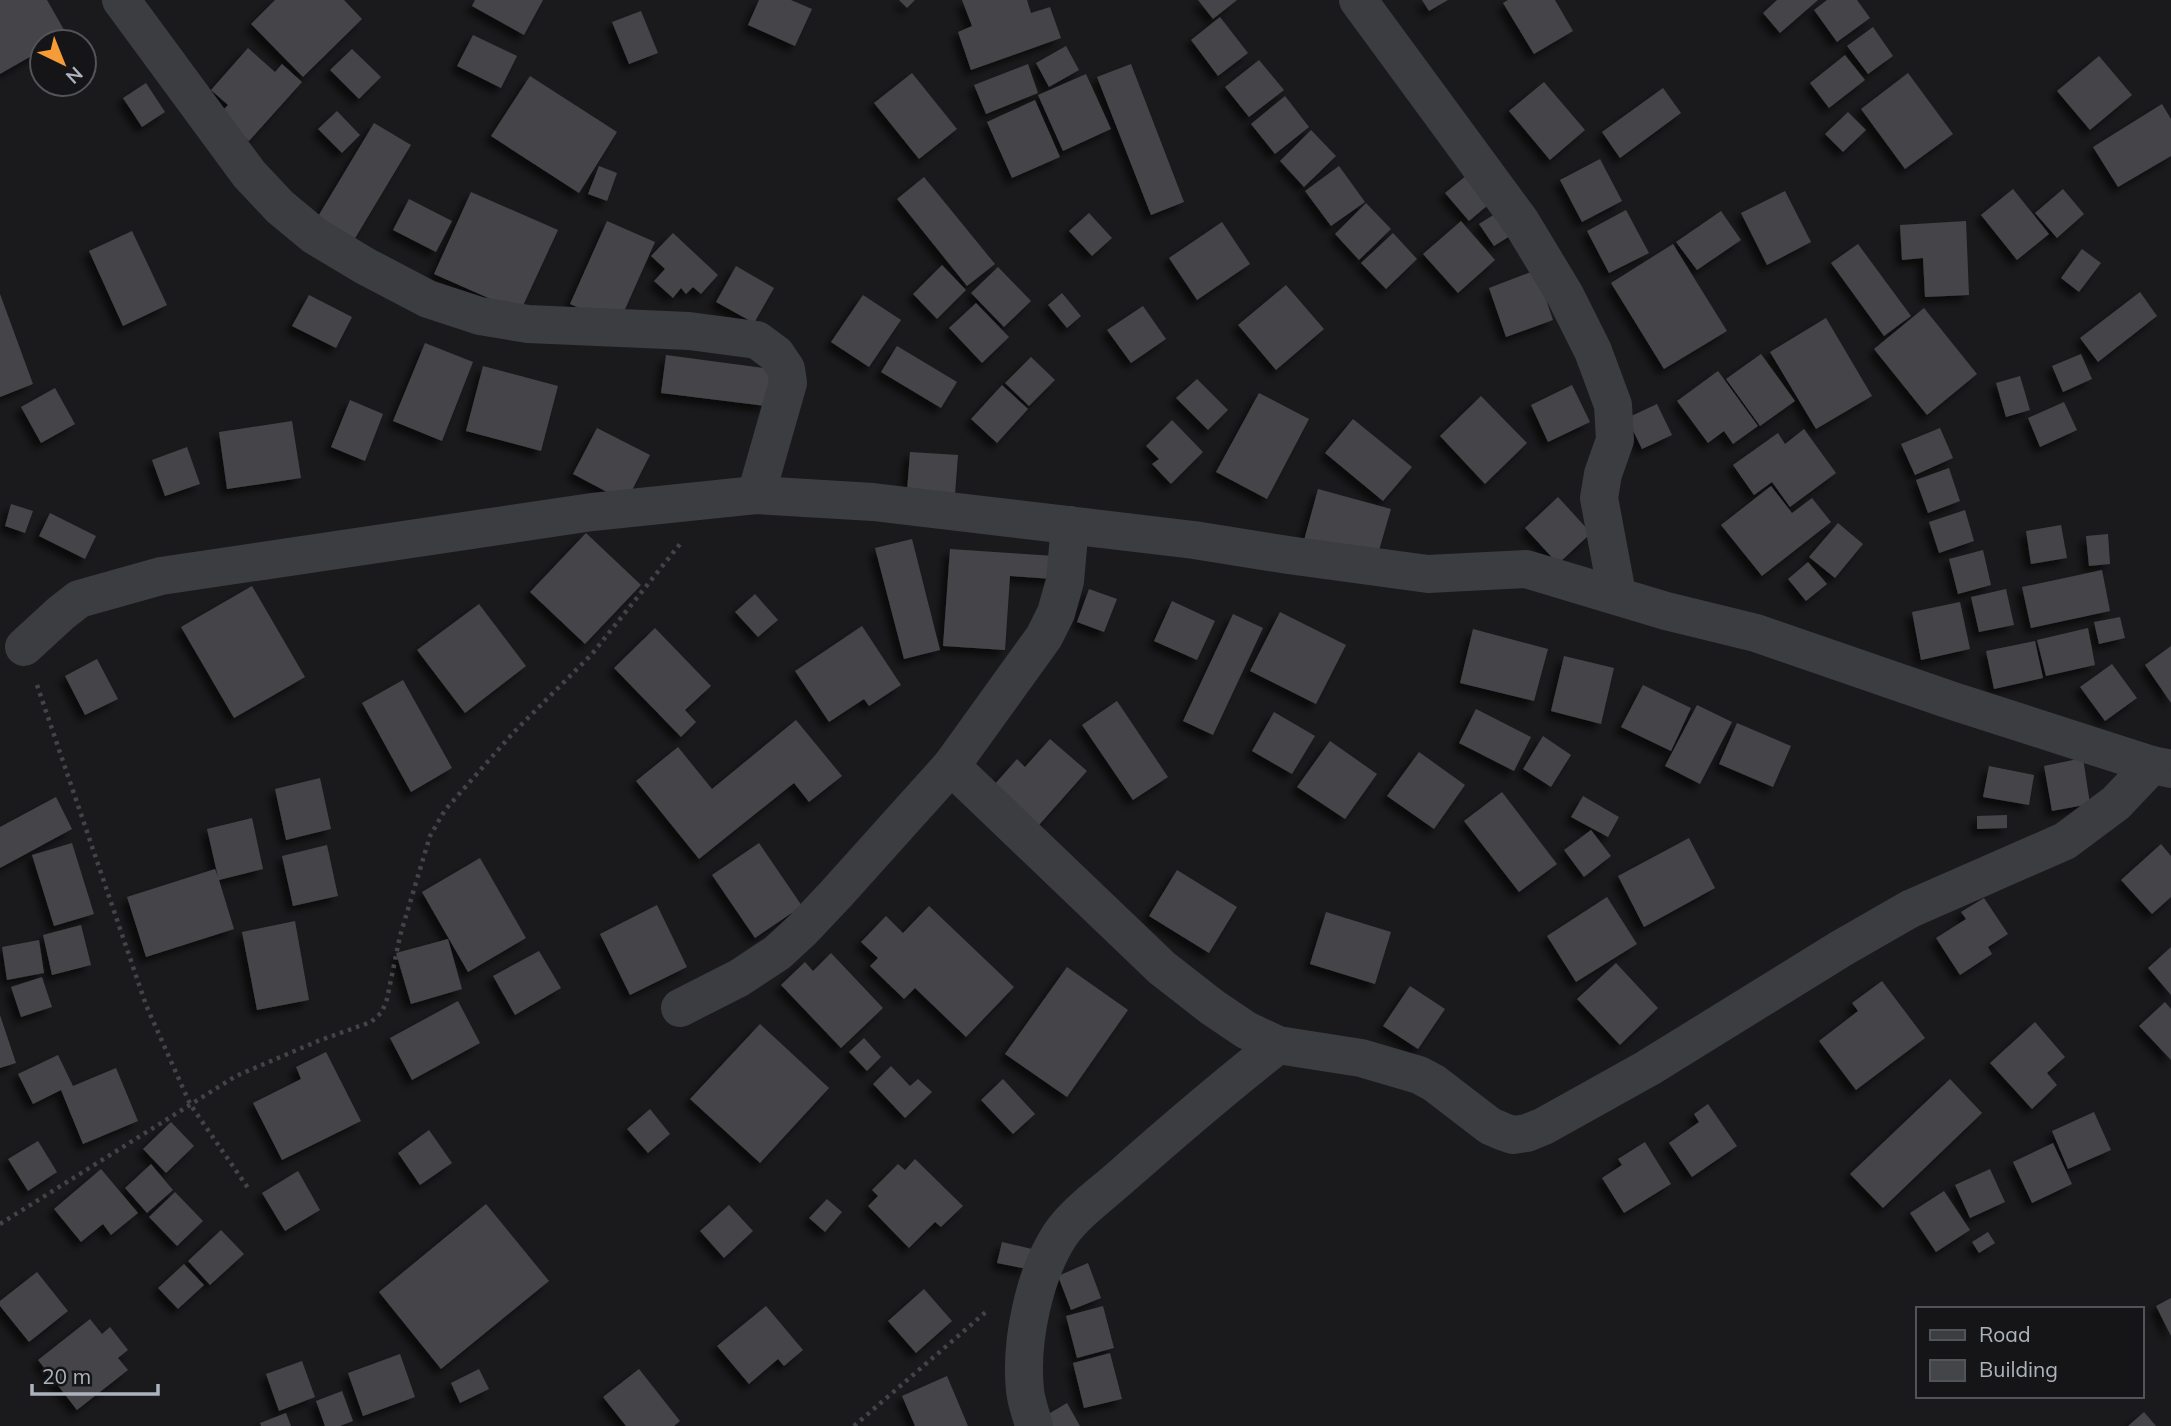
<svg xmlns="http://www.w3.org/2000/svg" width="2171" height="1426" font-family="Mulish,sans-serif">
	<defs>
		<filter id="shadow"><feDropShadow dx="-6" dy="6" stdDeviation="3.5" flood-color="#0009"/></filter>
	</defs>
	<rect width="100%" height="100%" fill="#1a1a1c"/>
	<g fill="#444549" filter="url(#shadow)">
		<polygon points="0,0 47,0 67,35 56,42 42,42 42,50 0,74"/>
		<polygon points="275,0 344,0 362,19 303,77 251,24"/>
		<polygon points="475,0 543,0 524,35 472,6"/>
		<polygon points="759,0 791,0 812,9 795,46 748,25"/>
		<polygon points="899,0 915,0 907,8"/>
		<polygon points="962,0 1027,0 1031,13 1050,7 1061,38 971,70 958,32 972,26"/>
		<polygon points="1198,0 1237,0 1213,19"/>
		<polygon points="1422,0 1448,0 1429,11"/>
		<polygon points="1508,0 1555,0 1573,31 1534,54 1503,3"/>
		<polygon points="1777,0 1818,0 1780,33 1763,13"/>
		<polygon points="1827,0 1857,0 1870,18 1837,42 1814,10"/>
		<polygon points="641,11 658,53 629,64 612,22"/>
		<polygon points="1220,17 1248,53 1218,76 1191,40"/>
		<polygon points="1873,27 1893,56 1868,74 1847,46"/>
		<polygon points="473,35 517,56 501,88 457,66"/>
		<polygon points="1066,46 1079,70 1049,87 1036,63"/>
		<polygon points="248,48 275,72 282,64 302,82 249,141 219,114 228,105 211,90"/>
		<polygon points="352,49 381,77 359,99 330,70"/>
		<polygon points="1845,55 1865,80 1829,108 1810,83"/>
		<polygon points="2099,56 2132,95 2090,130 2057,91"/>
		<polygon points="1259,60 1284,90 1249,117 1225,87"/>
		<polygon points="1028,64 1038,93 986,114 974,85"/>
		<polygon points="1131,64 1184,202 1151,215 1097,77"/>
		<polygon points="912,73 957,129 919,159 874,103"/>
		<polygon points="1908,73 1953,134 1905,169 1861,109"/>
		<polygon points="1086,74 1111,129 1063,151 1038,95"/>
		<polygon points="530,76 617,132 579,193 491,136"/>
		<polygon points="1544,82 1585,130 1550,160 1509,111"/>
		<polygon points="146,83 165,112 142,127 123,98"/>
		<polygon points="1663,88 1681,113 1620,158 1602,132"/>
		<polygon points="1285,96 1309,127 1275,154 1251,124"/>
		<polygon points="1035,100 1060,157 1012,178 987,122"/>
		<polygon points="2162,104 2171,119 2171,156 2118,187 2093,147"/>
		<polygon points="337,111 360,135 342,153 318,129"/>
		<polygon points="1848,112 1866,130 1843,152 1825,134"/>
		<polygon points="374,123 411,145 351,245 314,223"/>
		<polygon points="1311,130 1336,156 1304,187 1280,161"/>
		<polygon points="1600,159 1622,201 1582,222 1560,180"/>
		<polygon points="599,166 617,173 607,201 588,194"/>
		<polygon points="1339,166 1365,202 1331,226 1305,191"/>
		<polygon points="1467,175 1494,200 1469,221 1445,193"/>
		<polygon points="924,177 995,264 967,286 897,199"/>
		<polygon points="2013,189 2049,234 2017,260 1981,215"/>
		<polygon points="2063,189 2084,214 2057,238 2035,213"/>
		<polygon points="1785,191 1811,242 1767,265 1741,213"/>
		<polygon points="471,192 558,230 520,312 434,274"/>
		<polygon points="409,199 452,221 436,252 393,230"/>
		<polygon points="1366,203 1391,229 1359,260 1335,234"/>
		<polygon points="1503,209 1518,231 1494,246 1479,224"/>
		<polygon points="1626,210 1649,253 1609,273 1587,231"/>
		<polygon points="1721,211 1741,240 1697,270 1676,242"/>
		<polygon points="1089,213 1112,238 1092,256 1069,231"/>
		<polygon points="607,221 655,242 618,325 570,304"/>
		<polygon points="1461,221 1495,260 1458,293 1423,254"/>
		<polygon points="1966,221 1969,295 1925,297 1923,258 1902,260 1900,225"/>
		<polygon points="1222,222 1250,264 1197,300 1169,258"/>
		<polygon points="132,231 167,305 123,326 89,251"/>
		<polygon points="673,233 718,275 701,294 693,287 686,294 681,288 673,298 654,281 665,269 651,256"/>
		<polygon points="1393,233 1417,259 1386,289 1361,263"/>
		<polygon points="1673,244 1727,331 1664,369 1611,283"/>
		<polygon points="1858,244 1911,316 1884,336 1831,263"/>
		<polygon points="2082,249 2101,263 2079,292 2061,278"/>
		<polygon points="942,265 966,290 937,319 913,294"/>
		<polygon points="736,266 774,288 754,323 716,302"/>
		<polygon points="998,267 1031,301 1004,327 971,293"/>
		<polygon points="1536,270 1553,320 1506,337 1489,288"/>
		<polygon points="1286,285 1324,329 1276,370 1238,325"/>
		<polygon points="2140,292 2157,316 2098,362 2080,338"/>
		<polygon points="1062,293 1081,316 1067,328 1048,305"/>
		<polygon points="0,294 33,384 0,397"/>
		<polygon points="309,295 352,317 336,348 292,326"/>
		<polygon points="863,295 901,320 869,367 831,342"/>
		<polygon points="976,303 1009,337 982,363 949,328"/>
		<polygon points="1143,306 1166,339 1131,363 1107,330"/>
		<polygon points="1924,308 1977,374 1927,415 1874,349"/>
		<polygon points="1826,318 1872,396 1816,429 1770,352"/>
		<polygon points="425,343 473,362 442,441 393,421"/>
		<polygon points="897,346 957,382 941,408 881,372"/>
		<polygon points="1761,354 1795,401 1760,426 1726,379"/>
		<polygon points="2081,354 2092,379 2063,392 2052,366"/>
		<polygon points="666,355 771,369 766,406 661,393"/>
		<polygon points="1031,357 1055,380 1029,406 1005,383"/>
		<polygon points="483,366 558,386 541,451 466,431"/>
		<polygon points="1718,371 1758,426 1733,444 1724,431 1708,443 1677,401"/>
		<polygon points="2020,376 2030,410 2006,417 1996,383"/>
		<polygon points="1197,379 1228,410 1208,430 1176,398"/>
		<polygon points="1002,385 1028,409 997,443 971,419"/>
		<polygon points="1572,385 1590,422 1548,442 1531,405"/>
		<polygon points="55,388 75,424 41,443 21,407"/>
		<polygon points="1259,393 1309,419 1267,499 1216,472"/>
		<polygon points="1481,396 1527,443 1485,484 1440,436"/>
		<polygon points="350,400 383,414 365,461 331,447"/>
		<polygon points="2064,402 2077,430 2040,447 2028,418"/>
		<polygon points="1657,404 1672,435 1642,449 1627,418"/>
		<polygon points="1353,419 1412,467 1383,501 1325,453"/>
		<polygon points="1172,420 1203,452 1171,484 1152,464 1159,459 1146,446"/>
		<polygon points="292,421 301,478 227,489 219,432"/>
		<polygon points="597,428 650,455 626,502 573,474"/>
		<polygon points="1940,428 1953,458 1915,475 1901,444"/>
		<polygon points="1804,429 1836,473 1790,507 1772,482 1754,495 1733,465 1778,433 1785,444"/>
		<polygon points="187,447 200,484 165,496 152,460"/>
		<polygon points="910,452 958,455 954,507 906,504"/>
		<polygon points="1949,468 1960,501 1928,513 1916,480"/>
		<polygon points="1771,486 1792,513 1812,498 1831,522 1762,576 1721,525"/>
		<polygon points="1318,489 1391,509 1375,564 1303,544"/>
		<polygon points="1558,497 1591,533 1558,564 1525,528"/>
		<polygon points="11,504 33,511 25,533 5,526"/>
		<polygon points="1965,510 1974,541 1939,553 1929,522"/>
		<polygon points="50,513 96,536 85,559 39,536"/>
		<polygon points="1838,523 1863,544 1835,578 1809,557"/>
		<polygon points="2061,525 2067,558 2031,564 2026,531"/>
		<polygon points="586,533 641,585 585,644 530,592"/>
		<polygon points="2108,534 2110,564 2089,566 2086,536"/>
		<polygon points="912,539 940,650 904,659 875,548"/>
		<polygon points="950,549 1054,556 1053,579 1010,576 1005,650 943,646"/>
		<polygon points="1983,550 1991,585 1958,594 1949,559"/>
		<polygon points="1808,562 1827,584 1806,601 1788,579"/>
		<polygon points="2102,570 2110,611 2031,628 2022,587"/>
		<polygon points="252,586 305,677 234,718 181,627"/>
		<polygon points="1089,589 1117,599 1104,632 1077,622"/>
		<polygon points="2006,589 2014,625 1979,632 1971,597"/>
		<polygon points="755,594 778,620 758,637 735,612"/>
		<polygon points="1172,601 1215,621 1197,660 1154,641"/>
		<polygon points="1960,602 1970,649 1921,660 1912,612"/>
		<polygon points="479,604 526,666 465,713 417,650"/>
		<polygon points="1280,612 1346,645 1316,704 1250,671"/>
		<polygon points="1233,614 1263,628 1213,735 1183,721"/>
		<polygon points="2120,617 2125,638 2099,644 2094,622"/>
		<polygon points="862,626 901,685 869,706 864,699 829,722 795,671"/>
		<polygon points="655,628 711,686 685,710 696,722 681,737 614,668"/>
		<polygon points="2088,628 2095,665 2046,676 2037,640"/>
		<polygon points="1473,629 1548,649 1534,701 1460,683"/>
		<polygon points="2035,641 2043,678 1994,689 1986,651"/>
		<polygon points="2171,646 2171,703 2145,665"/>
		<polygon points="1564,656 1614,668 1601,724 1551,711"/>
		<polygon points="97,659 118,699 85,715 65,676"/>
		<polygon points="2112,664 2137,698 2105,721 2080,687"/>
		<polygon points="403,680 452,768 411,792 362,703"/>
		<polygon points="1643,685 1691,708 1671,751 1621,727"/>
		<polygon points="1117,701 1168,777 1133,800 1082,725"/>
		<polygon points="1697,705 1732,722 1700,784 1665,766"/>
		<polygon points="1476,709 1531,737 1514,771 1459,743"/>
		<polygon points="1274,712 1315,736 1292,774 1252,751"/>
		<polygon points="796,720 842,776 809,802 794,783 699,859 636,781 678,747 712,789"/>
		<polygon points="1737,723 1791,746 1773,787 1719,764"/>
		<polygon points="1543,736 1571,755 1551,787 1523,769"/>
		<polygon points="1050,739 1087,771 1039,825 994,785 1017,759 1025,767"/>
		<polygon points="1330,741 1377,774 1345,819 1297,787"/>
		<polygon points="1419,752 1465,785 1434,829 1387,796"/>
		<polygon points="2083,758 2090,804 2052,811 2044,766"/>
		<polygon points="1989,766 2034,775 2029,805 1983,797"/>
		<polygon points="320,778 331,829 286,840 275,789"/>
		<polygon points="1502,792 1557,864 1519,892 1464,821"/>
		<polygon points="1583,796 1619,817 1608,837 1571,817"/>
		<polygon points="56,797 72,829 0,868 0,827"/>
		<polygon points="2007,815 2007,828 1977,829 1977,816"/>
		<polygon points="252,818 263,869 219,880 234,929 146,957 127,897 215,869 218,877 207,829"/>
		<polygon points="1591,830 1611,856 1584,877 1564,850"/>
		<polygon points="1689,838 1715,888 1644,927 1618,876"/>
		<polygon points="72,843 94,914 54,926 32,855"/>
		<polygon points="759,843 802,906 755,938 712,875"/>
		<polygon points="2161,844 2171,856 2171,897 2152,914 2121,880"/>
		<polygon points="327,845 338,896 293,906 282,856"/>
		<polygon points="480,858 526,938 468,972 422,892"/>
		<polygon points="1177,870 1237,907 1209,953 1149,916"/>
		<polygon points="1607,897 1637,944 1576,982 1547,936"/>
		<polygon points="1984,898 2008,934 1988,947 1992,954 1960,975 1936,938 1966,919 1961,912"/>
		<polygon points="657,905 687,967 630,995 600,934"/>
		<polygon points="929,906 1014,987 966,1037 915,988 904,999 870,966 878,958 861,942 886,916 903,933"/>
		<polygon points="1326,912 1391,932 1375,984 1310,964"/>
		<polygon points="295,921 309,1000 257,1010 242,932"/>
		<polygon points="81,925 91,965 52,975 43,935"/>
		<polygon points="448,939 462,989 411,1004 396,953"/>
		<polygon points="39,940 44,973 7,980 2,947"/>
		<polygon points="2171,947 2171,995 2148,968"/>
		<polygon points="539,951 561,988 515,1015 493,976"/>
		<polygon points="831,953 883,1008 841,1048 781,985 805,962 813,971"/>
		<polygon points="1616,963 1658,1008 1620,1045 1577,999"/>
		<polygon points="1067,967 1128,1010 1067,1097 1005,1054"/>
		<polygon points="42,977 52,1007 21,1017 11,987"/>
		<polygon points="1882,981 1925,1038 1856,1090 1819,1041 1858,1011 1852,1003"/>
		<polygon points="1410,986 1445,1009 1418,1049 1383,1026"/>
		<polygon points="458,1001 480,1043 412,1080 390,1038"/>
		<polygon points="2165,1002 2171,1009 2171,1060 2139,1026"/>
		<polygon points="0,1015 16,1063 0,1068"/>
		<polygon points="2035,1022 2065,1057 2047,1073 2057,1085 2032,1109 1990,1063"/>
		<polygon points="760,1024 829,1088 760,1163 690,1099"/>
		<polygon points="864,1038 881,1057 867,1071 849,1052"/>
		<polygon points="326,1052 361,1121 282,1160 253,1103 301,1079 296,1067"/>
		<polygon points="58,1055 73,1086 116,1068 138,1121 83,1144 61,1090 33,1104 18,1074"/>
		<polygon points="891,1066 910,1086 918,1079 932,1092 905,1118 873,1084"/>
		<polygon points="1003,1079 1035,1114 1013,1134 981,1100"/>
		<polygon points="1950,1079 1982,1113 1883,1208 1850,1174"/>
		<polygon points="1708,1104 1737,1146 1692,1177 1669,1143 1699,1122 1694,1114"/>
		<polygon points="650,1109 670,1134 648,1153 627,1129"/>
		<polygon points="2094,1112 2111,1150 2068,1169 2052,1131"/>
		<polygon points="171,1122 194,1146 166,1173 143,1149"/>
		<polygon points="429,1130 452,1163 420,1185 398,1153"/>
		<polygon points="38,1141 57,1172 28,1191 8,1159"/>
		<polygon points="1645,1142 1671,1184 1624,1213 1602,1178 1622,1165 1618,1159"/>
		<polygon points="2053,1143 2072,1184 2032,1203 2013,1162"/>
		<polygon points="915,1159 963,1206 941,1227 935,1222 909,1248 868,1206 878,1196 872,1190 898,1164 905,1170"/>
		<polygon points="151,1164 173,1190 147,1213 125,1188"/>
		<polygon points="101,1169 138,1213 111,1235 103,1224 81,1242 54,1209"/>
		<polygon points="1990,1169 2005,1202 1970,1218 1955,1185"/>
		<polygon points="298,1171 320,1210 285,1231 262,1193"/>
		<polygon points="1944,1191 1970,1230 1936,1252 1910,1213"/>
		<polygon points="175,1192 203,1221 177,1246 149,1217"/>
		<polygon points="827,1199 842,1212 825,1232 809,1218"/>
		<polygon points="486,1204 549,1281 441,1369 379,1292"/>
		<polygon points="729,1205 753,1231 724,1258 700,1231"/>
		<polygon points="221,1230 244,1254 210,1285 188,1261"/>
		<polygon points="1988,1232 1995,1243 1979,1253 1972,1242"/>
		<polygon points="1002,1242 1032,1249 1027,1269 997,1263"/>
		<polygon points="1088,1263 1101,1298 1071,1310 1058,1276"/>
		<polygon points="184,1264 204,1285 178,1309 158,1288"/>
		<polygon points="37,1272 68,1311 29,1342 0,1306 0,1301"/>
		<polygon points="924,1289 952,1321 916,1353 888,1321"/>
		<polygon points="2171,1298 2171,1336 2156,1306"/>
		<polygon points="766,1306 803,1350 784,1366 778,1359 749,1384 717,1346"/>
		<polygon points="1103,1306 1114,1348 1077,1358 1066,1316"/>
		<polygon points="90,1319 102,1334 110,1327 128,1350 118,1358 128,1370 77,1410 38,1360"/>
		<polygon points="1110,1353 1122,1399 1084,1408 1073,1363"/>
		<polygon points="400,1354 415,1397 363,1416 348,1373"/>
		<polygon points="302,1361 315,1397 279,1411 266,1374"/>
		<polygon points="479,1369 489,1389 460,1403 451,1383"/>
		<polygon points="639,1369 680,1421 674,1426 626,1426 603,1397"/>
		<polygon points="947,1376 968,1426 915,1426 902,1396"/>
		<polygon points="342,1391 353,1421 340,1426 325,1426 316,1401"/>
		<polygon points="1067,1403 1080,1426 1050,1426 1045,1416"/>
		<polygon points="2144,1412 2156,1426 2128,1426"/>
		<polygon points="286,1413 291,1426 261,1426 260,1423"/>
	</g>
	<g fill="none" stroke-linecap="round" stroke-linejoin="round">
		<g stroke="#414448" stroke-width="4.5" stroke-dasharray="3.5 5" stroke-linecap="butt">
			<polyline points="37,685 146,1005 190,1104 248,1188"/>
			<polyline points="0,1224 236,1076 318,1041 371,1022 382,1012 387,999 400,936 430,836 445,810 513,733 592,654 680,544"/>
			<polyline points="854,1426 987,1311"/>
		</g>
		<g stroke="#3b3d41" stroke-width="38">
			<polyline points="121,0 249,174 280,207 315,236 365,266 428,299 480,316 528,324 689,331 757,340 776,354 786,369 788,383 756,495"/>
			<polyline points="1358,0 1521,222 1565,295 1593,351 1613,405 1615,440 1603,474 1599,498 1617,594"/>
			<polyline points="24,647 61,613 79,599 161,576 592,512 756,495 873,502 1194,540 1288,555 1428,574 1526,569 1666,611 1756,633 1953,701 2152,765 2171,769"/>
			<polyline points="951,766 1162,968 1212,1007 1246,1030 1278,1045 1361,1058 1419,1075 1434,1083 1490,1126 1504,1132 1513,1135 1527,1133 1544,1126 1648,1068 1842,948 1910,909 2065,841 2116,803 2152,765"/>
			<polyline points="680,1008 739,978 777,953 802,930 836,894 951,766 1044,637 1056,613 1065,581 1070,525"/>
			<path d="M1034,1426C1031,1414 1026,1402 1025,1390C1020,1342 1034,1275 1060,1235C1075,1213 1102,1194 1122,1176C1173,1131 1224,1087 1278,1045"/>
		</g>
	</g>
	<rect x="1916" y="1307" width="228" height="91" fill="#151517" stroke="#515459" stroke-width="2"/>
	<rect x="1930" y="1330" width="35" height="10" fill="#3b3d41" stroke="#515459" stroke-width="2"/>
	<text x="1979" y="1342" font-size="21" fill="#acb3bc">Road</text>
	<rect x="1930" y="1360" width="35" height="21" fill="#444549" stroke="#515459" stroke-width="2"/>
	<text x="1979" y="1377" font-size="21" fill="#acb3bc">Building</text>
	<g transform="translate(63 63) rotate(137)"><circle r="33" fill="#151517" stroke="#515459" stroke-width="2"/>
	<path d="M0-5L12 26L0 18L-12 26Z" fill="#f59c39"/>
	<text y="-10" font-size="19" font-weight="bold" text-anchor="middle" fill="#acb3bc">N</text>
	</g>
	<path d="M32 1384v10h126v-10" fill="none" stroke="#acb3bc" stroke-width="3.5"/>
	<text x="42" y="1384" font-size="21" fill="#acb3bc" stroke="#151517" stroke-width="5" paint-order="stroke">20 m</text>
</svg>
